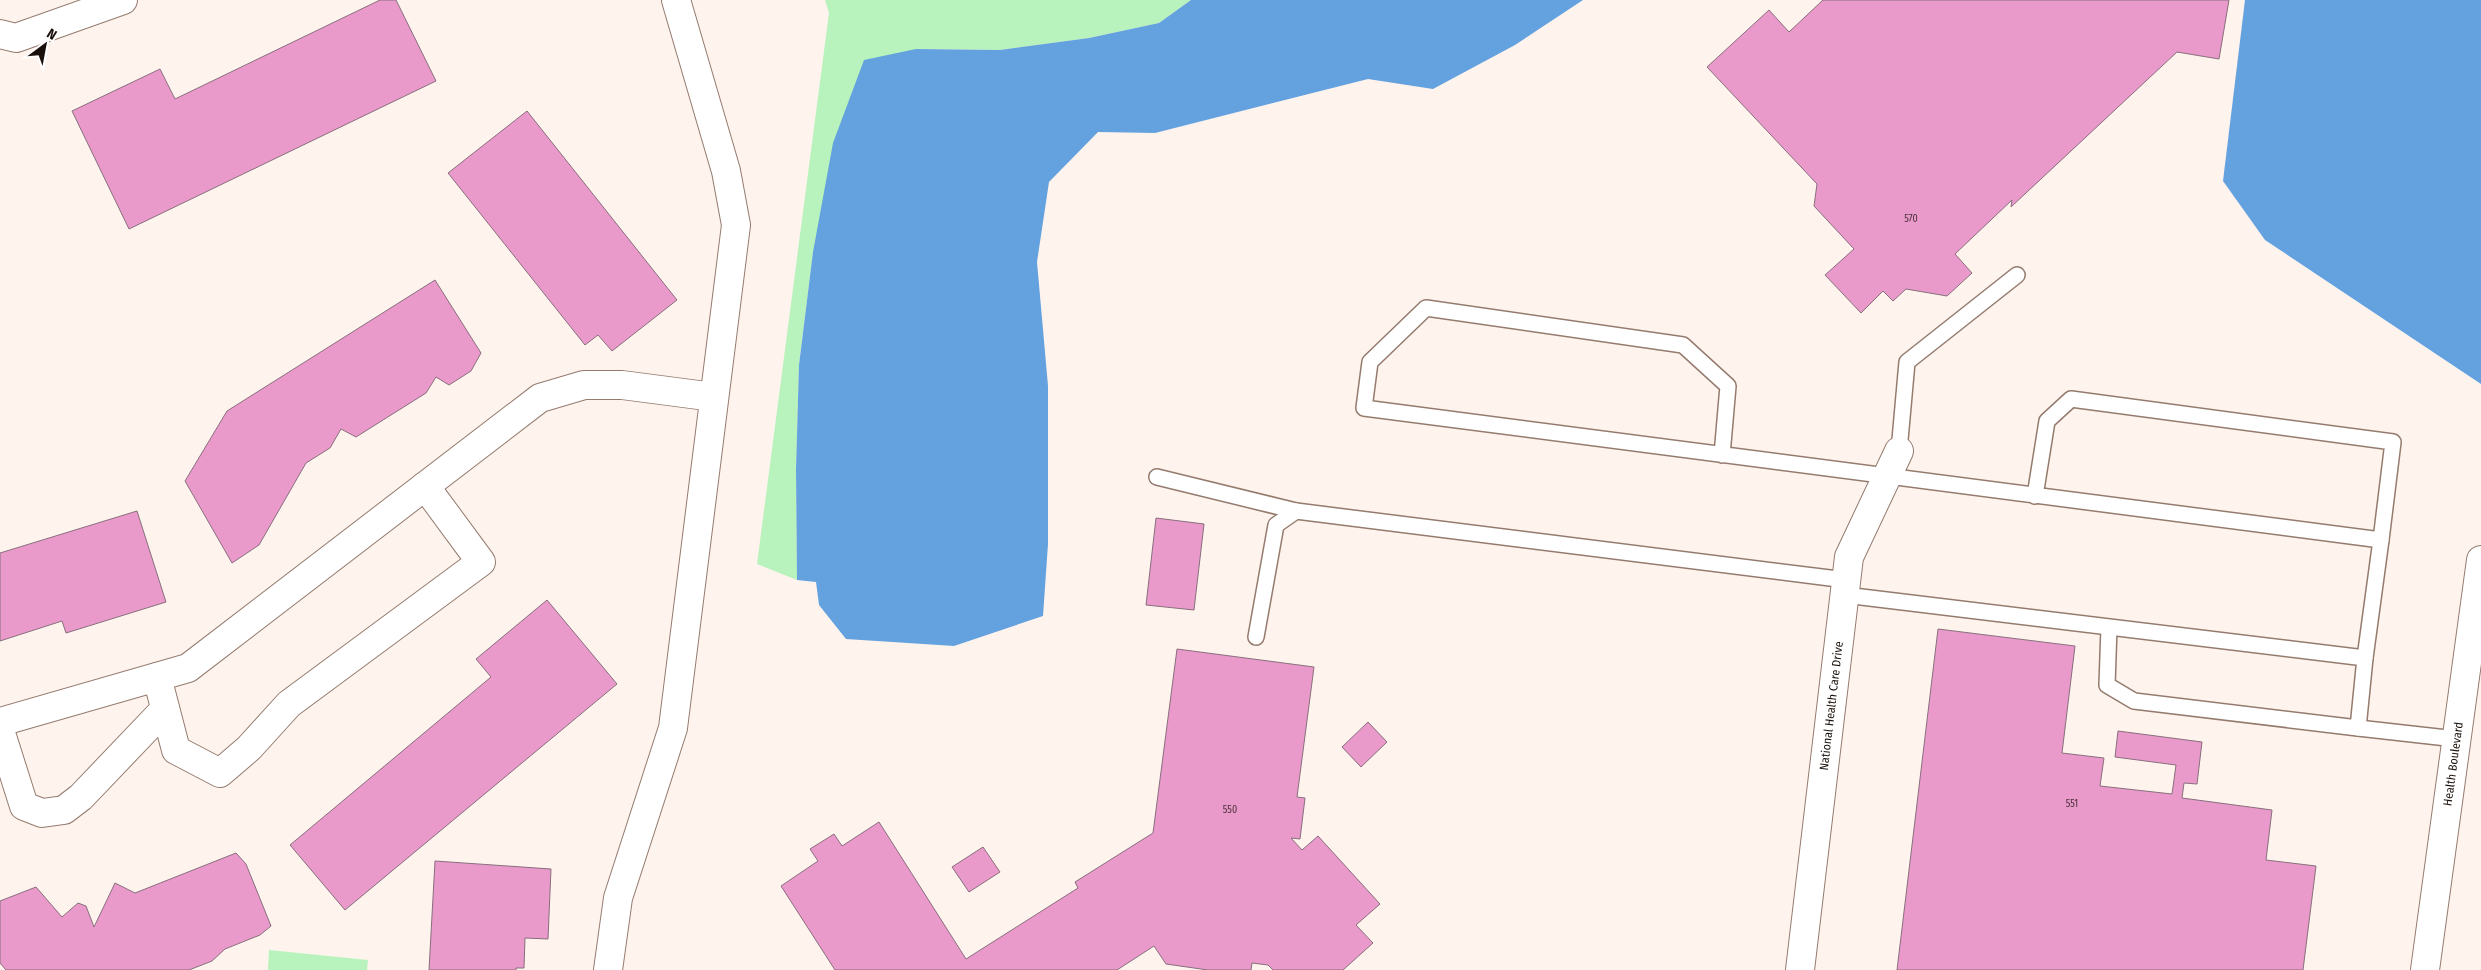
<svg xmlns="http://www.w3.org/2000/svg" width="2481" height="970" font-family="'Fira Sans Condensed',sans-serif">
	<rect width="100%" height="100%" fill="#fef3ed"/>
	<g fill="#b8f2bc">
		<polygon points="825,0 1191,0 1159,23 1089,38 1000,50 916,49 813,252 799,365 796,469 797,580 757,564 829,13"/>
		<polygon points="269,950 368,960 367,970 268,970"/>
	</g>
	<g fill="#64a1df">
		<polygon points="1191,0 1583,0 1515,45 1433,89 1368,79 1155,133 1098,132 1049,182 1037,262 1048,386 1048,544 1043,616 954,646 846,639 819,605 816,582 797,580 796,469 799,365 813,252 833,143 864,60 916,49 1000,50 1089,38 1159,23"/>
		<polygon points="2245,0 2481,0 2481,384 2265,240 2223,181"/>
	</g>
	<g fill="#e99aca" stroke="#886f7d">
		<polygon points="380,0 396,0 436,81 129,229 72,111 160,69 175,99"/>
		<polygon points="1823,0 2229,0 2219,59 2177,52 2011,207 2012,200 1955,254 1972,273 1947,296 1906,289 1893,301 1883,291 1861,313 1825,275 1854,249 1814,206 1817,184 1707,67 1769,10 1789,32"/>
		<polygon points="527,111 677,300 612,351 598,335 585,345 448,173"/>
		<polygon points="435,280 481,353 471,371 449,385 436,377 426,393 356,437 341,429 330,448 306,463 259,545 232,563 185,481 227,411"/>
		<polygon points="137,511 166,602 66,633 62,621 0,641 0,553"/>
		<polygon points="1156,518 1204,524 1194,610 1146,605"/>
		<polygon points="547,600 617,684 345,910 290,845 491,677 476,659"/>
		<polygon points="1938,629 2075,646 2062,753 2104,758 2100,786 2172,794 2176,765 2115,757 2118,731 2202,742 2197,784 2184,783 2182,798 2272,810 2266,860 2316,866 2303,970 1897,970"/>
		<polygon points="1177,649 1314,667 1297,797 1305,798 1300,839 1291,838 1302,850 1318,836 1380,904 1356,925 1373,943 1343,970 1273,970 1268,965 1252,963 1251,970 1208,970 1166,964 1154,946 1117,970 835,970 781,886 818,861 810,849 834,834 842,846 879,822 966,959 1078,888 1075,882 1153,833"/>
		<polygon points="1368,722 1387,742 1361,767 1342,747"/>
		<polygon points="983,847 1000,872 969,892 952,867"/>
		<polygon points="236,853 246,864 271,926 260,935 225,949 212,961 189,970 6,970 0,963 0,901 36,887 62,917 78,903 86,906 94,927 115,883 135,893"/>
		<polygon points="435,861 551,869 548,939 525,938 524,968 516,968 516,970 429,970"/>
	</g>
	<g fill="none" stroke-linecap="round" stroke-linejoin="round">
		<defs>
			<g id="lane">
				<polyline points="1899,451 1907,362 2017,275"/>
				<path d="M1722,455L1728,386L1683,345L1426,308L1370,362L1364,408C1703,453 2042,497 2381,540L2393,442L2071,399L2047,421L2035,496"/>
				<polyline points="1157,477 1296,511"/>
				<polyline points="1845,595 2365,658 2358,728 2134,701 2107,685 2109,627"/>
				<polyline points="1256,637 1276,525 1296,511 1846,580"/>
				<polyline points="2365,658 2381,540"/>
				<polyline points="2358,728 2456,739"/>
			</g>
			<g id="street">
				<polyline points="0,34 16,38 123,0"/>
				<polyline points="157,677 176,750 220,773 249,748 289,704 481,562 425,486"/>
				<polyline points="0,722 188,668 540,398 584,385 622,385 714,397"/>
				<polyline points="0,730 24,806 42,813 64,810 81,797 165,709"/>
				<polyline points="608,970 618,898 673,728 736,225 726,171 676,0"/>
				<path id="s1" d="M1800,970L1849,557L1899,451"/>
				<path id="s2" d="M2425,970L2481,560"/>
			</g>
		</defs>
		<use href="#lane" stroke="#947b6e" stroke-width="18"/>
		<use href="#street" stroke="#947b6e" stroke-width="30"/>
		<use href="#lane" stroke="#fff" stroke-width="15"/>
		<use href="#street" stroke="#fff" stroke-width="28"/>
	</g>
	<g text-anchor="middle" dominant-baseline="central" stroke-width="5" stroke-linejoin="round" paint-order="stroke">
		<g font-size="10" fill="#4d323b">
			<text x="1911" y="219">570</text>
			<text x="2072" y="804">551</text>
			<text x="1230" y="810">550</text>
		</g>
		<g font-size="12" fill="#19100b" stroke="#fff">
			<text stroke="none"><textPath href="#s1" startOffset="266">National Health Care Drive</textPath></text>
			<text stroke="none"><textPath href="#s2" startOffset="208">Health Boulevard</textPath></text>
		</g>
	</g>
	<g transform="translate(45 45) rotate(32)" stroke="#ffffff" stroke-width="4" paint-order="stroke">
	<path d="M0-4L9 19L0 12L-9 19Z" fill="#19100b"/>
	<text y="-8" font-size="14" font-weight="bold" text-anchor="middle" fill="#19100b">N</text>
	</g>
</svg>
